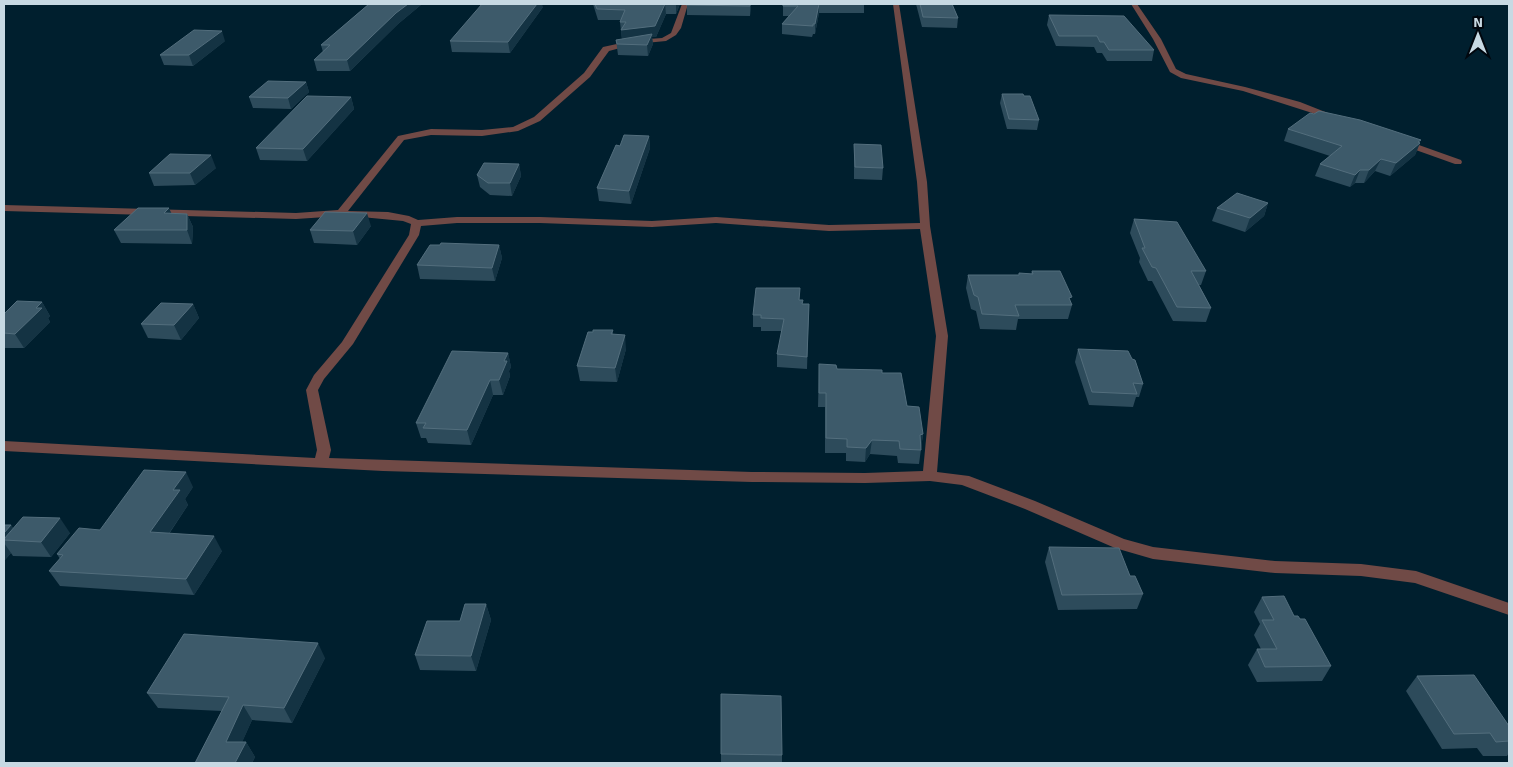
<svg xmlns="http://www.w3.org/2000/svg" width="1513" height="767" font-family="Signika,sans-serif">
	<rect width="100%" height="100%" fill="#001f2e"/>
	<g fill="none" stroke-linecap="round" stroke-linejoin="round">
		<g fill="#704a46" fill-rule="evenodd">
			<path d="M682,4H688L681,28L676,35L666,41L635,44L609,51L590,77L540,121L518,131L482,136L431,135L404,140L348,211L388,212L409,216L418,220L457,217H540L652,221L716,217L829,225L920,223L917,182L893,4H899L927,182L930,226L948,336L937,472L969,476L1035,501L1124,539L1153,547L1275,561L1361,564L1416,571L1509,603V615L1415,583L1361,576L1275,573L1153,559L1115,548L1025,509L962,485L930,481L865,483L752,482L383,471L4,451V441L315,458L317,450L306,390L314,375L342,342L409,235L411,224L403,221L351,216L346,213L341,216L296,219L4,211V205L296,213L338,210L398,136L431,129L482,130L513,127L534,117L584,73L603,47L635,40L662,38L671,33ZM457,223H540L652,227L716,223L829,231L920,229L936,336L923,471L865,473L752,472L329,458L331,450L318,390L324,379L353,344L419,235L421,226Z"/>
			<polygon points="1131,4 1137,4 1161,39 1176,69 1186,74 1245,87 1300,102 1338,117 1331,119 1243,91 1181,78 1170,72 1153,39"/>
			<polygon points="1402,139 1461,160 1462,162 1461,164 1455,164 1399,144 1399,140"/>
		</g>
	</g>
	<g fill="#2d4b5b">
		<polygon points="369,4 422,4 398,24 350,71 317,71 314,60 323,52 321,45"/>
		<polygon points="593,4 680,4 676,14 666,14 656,37 652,37 653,44 648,56 618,55 616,40 622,39 620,22 621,20 598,20"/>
		<polygon points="687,4 751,4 750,16 687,15"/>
		<polygon points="783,4 864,4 864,13 819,13 815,34 813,34 812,37 782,34 782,24 789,16 783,16"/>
		<polygon points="916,4 952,4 958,18 957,28 922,27"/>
		<polygon points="543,7 510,53 452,52 450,41"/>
		<polygon points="1049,15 1154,50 1152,61 1107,61 1102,53 1097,53 1094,47 1056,46 1047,25"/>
		<polygon points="225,41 193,66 164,65 160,55"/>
		<polygon points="306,82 309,92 291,109 253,108 249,97"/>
		<polygon points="1002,94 1039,120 1037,130 1007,129 1000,103"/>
		<polygon points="351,97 354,109 307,161 260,160 256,148"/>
		<polygon points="1288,129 1420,143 1415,155 1390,176 1375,171 1364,183 1355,183 1350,187 1315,176 1320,164 1330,156 1284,141"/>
		<polygon points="649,136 650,148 631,204 599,201 597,188"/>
		<polygon points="854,144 883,168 882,180 854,179"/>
		<polygon points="519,164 521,176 512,196 490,195 480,187 477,175"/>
		<polygon points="216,168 195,185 154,186 149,173"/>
		<polygon points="1268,203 1264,216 1245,232 1212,221 1217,208"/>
		<polygon points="187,214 193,227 192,244 121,243 114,230"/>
		<polygon points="1134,219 1206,271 1201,285 1199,285 1211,308 1206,322 1173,321 1152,281 1148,281 1139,262 1140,258 1130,233"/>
		<polygon points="371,226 357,245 314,243 310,230"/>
		<polygon points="499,245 502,258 495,281 420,279 417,265"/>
		<polygon points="1032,271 1070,302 1072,305 1068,319 1018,319 1016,330 980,329 976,311 971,309 966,288 968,275 1019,275 1019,273 1031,274"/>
		<polygon points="799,300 802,304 809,304 807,369 777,367 777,354 782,331 761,331 761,327 753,327 753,315"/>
		<polygon points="42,302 50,316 48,318 50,322 24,348 4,348 4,314"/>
		<polygon points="193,304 199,318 181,340 148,338 141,324"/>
		<polygon points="613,330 613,334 626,349 617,382 580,381 577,366 593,332"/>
		<polygon points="1078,349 1143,384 1139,397 1136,397 1133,407 1089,405 1075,362"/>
		<polygon points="508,353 511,367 509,371 510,376 503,395 493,395 471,445 428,443 426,438 421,438 416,423"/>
		<polygon points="819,364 837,369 882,373 907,406 923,434 919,464 898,463 897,456 870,454 865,462 846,461 846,453 825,453 825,407 818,407"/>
		<polygon points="193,487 185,499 188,505 169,534 222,551 194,595 60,586 49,571 60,559 57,554 100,530"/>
		<polygon points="4,525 11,525 13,528 70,533 51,557 13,556 11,553 4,561"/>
		<polygon points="1049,547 1130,576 1143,594 1137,609 1058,610 1045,562"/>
		<polygon points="1262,597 1294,616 1331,666 1322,681 1257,682 1248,665 1257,649 1261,649 1254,635 1260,624 1254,612"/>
		<polygon points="486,604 491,620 476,671 420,670 415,655 460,621"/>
		<polygon points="325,658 292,723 252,720 242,742 246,742 255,757 252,763 222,711 158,708 147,693"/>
		<polygon points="1417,676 1509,726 1509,753 1507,756 1483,756 1477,748 1442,749 1406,691"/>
		<polygon points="721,754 782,755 782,763 721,763"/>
	</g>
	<g fill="#143343">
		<polygon points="408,4 422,4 398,24 350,71 347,60 396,13"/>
		<polygon points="537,4 542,4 543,7 510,53 508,42"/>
		<polygon points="665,4 666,14 656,37 652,37 653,44 648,56 647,45 622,41 621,30"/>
		<polygon points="676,4 680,4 676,14"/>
		<polygon points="750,4 751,4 750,16"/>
		<polygon points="819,4 819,13 815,34 815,24"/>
		<polygon points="222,31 225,41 193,66 189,55"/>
		<polygon points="306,82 309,92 291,109 288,98"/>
		<polygon points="351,97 354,109 307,161 303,149"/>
		<polygon points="649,136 650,148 631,204 629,191"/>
		<polygon points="1421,140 1419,144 1420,143 1415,155 1390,176 1396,163"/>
		<polygon points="211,155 216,168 195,185 190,173"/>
		<polygon points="1381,159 1375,171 1364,183 1369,170"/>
		<polygon points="519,164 521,176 512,196 510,183"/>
		<polygon points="1360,170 1355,183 1350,187 1355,175"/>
		<polygon points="1268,203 1264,216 1245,232 1250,218"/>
		<polygon points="169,208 175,221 164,213"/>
		<polygon points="367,213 371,226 357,245 353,231"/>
		<polygon points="187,214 193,227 192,244 187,230"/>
		<polygon points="499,245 502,258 495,281 492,268"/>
		<polygon points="42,302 50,316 48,318 50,322 24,348 15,334 36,308"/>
		<polygon points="193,304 199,318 181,340 174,325"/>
		<polygon points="625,335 626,349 617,382 615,368"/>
		<polygon points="508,353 511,367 509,371 510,376 503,395 499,380 504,361"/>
		<polygon points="490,380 493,395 471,445 467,430"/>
		<polygon points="923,434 921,448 920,435"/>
		<polygon points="872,440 870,454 865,462 866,448"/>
		<polygon points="186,472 193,487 185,499 188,505 159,548 150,532 173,490"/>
		<polygon points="60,518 70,533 51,557 41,542"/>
		<polygon points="11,525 22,540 4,540 4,533"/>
		<polygon points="214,536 222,551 194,595 186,579"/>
		<polygon points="4,543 11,553 4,561"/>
		<polygon points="486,604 491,620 476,671 471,656"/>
		<polygon points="318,643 325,658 292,723 284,708"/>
		<polygon points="243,705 252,720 236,756 226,742"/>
		<polygon points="246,742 255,757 252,763 235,763"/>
	</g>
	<g fill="#3d5a6a" stroke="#536e7d">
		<polygon points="369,4 408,4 396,13 347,60 314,60 330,45 321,45"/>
		<polygon points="482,4 537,4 508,42 450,41"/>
		<polygon points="595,4 665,4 655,26 621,30 626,22 620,22 625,10 597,9"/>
		<polygon points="687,4 750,4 750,6 686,5"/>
		<polygon points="783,4 819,4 815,24 813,24 813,26 782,24 798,6 783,6"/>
		<polygon points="920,4 952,4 958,18 923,17"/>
		<polygon points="1049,15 1124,16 1154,50 1109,50 1104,42 1100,42 1097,36 1059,36"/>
		<polygon points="194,30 222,31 189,55 160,55"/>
		<polygon points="652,34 647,45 617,44 616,40"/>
		<polygon points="268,81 306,82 288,98 249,97"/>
		<polygon points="1002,94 1023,94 1024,96 1030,96 1039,120 1009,119"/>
		<polygon points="307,96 351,97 303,149 256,148"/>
		<polygon points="1319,111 1360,120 1421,140 1418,142 1420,143 1396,163 1381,159 1369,170 1360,170 1355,175 1320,164 1342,146 1288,129 1310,113 1314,114"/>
		<polygon points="624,135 649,136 629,191 597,188 616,145 620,146"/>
		<polygon points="854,144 881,145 883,168 855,167"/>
		<polygon points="170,154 211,155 190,173 149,173"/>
		<polygon points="484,163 519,164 510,183 488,183 477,175"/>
		<polygon points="1237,193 1268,203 1250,218 1217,208"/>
		<polygon points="138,208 169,208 164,213 187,214 187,230 114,230"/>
		<polygon points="325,212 367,213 353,231 310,230"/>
		<polygon points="1134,219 1177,222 1206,271 1191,271 1211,308 1177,307 1156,268 1152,267 1142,248 1145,248"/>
		<polygon points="441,243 499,245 492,268 417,265 430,245 440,245"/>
		<polygon points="1032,271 1060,271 1072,297 1069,298 1072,305 1015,305 1019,316 982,314 978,297 974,295 968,275 1019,275 1019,273 1033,274"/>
		<polygon points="756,288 800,288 799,300 803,300 802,304 809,304 807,357 777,354 784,319 761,318 761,315 753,315"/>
		<polygon points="17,301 42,302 36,308 42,308 15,334 4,333 4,314"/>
		<polygon points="161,303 193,304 174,325 141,324"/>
		<polygon points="593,330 613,330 611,334 625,335 615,368 577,366 588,332 593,332"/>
		<polygon points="1078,349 1128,351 1132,359 1135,360 1143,384 1133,383 1137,394 1092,392"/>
		<polygon points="452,351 508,353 504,361 507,361 499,380 490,380 467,430 423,428 426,423 416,423"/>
		<polygon points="819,364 836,365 837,369 882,370 882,373 901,373 907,406 919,407 923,434 920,435 921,450 900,449 899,441 872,440 866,448 847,447 847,439 826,438 826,393 819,393"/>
		<polygon points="144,470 186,472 173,490 180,490 150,532 214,536 186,579 49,571 63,555 57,554 79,528 100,530"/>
		<polygon points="23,517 60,518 41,542 4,540 4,539"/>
		<polygon points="4,525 11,525 4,533"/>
		<polygon points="1049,547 1119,548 1130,576 1135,576 1143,594 1062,595"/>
		<polygon points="1284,596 1294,616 1298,616 1300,619 1305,619 1331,666 1265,667 1257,649 1277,649 1262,620 1274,620 1262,597"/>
		<polygon points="465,604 486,604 471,656 415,655 427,621 460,621"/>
		<polygon points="184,634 318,643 284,708 243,705 226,742 246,742 235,763 195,763 229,697 147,693"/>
		<polygon points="1474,675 1509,726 1509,741 1496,742 1490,733 1454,734 1417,676"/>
		<polygon points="721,694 781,696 782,755 721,754"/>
	</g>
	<rect width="1513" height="767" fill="none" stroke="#c7d9e3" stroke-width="10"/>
	<g transform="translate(1478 35)" stroke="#00070e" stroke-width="4" paint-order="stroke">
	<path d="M0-4L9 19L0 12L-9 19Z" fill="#c7d9e3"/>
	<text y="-8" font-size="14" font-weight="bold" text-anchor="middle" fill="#c7d9e3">N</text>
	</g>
</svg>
